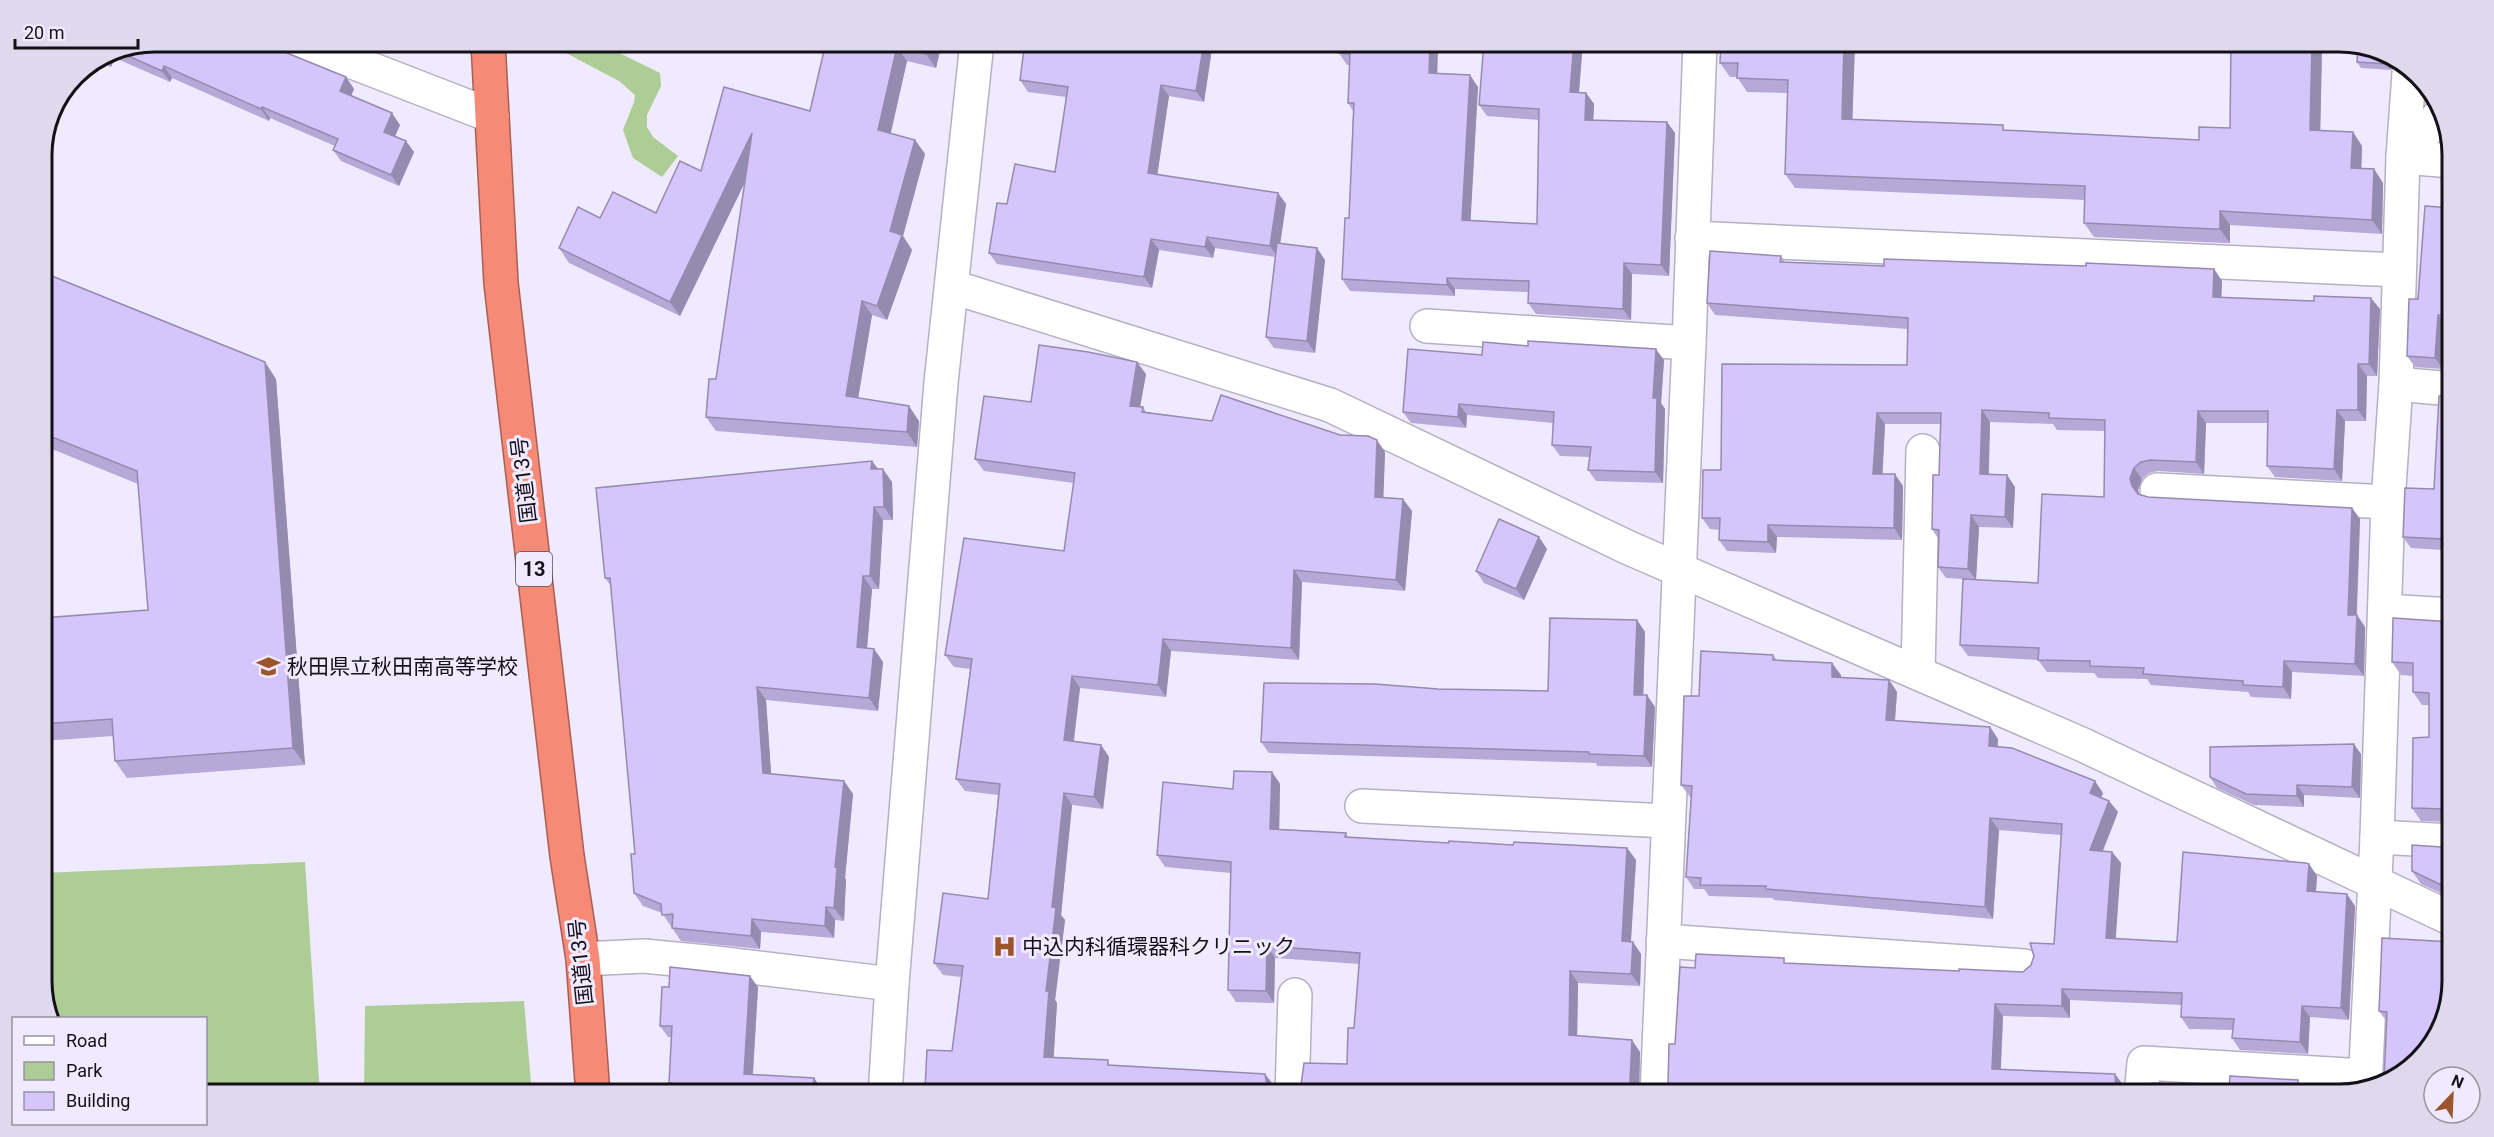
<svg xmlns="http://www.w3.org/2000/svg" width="2494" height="1137" font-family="Roboto,'Noto Sans JP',sans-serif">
	<rect width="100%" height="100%" fill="#f0eafe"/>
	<g fill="#aecc95">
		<polygon points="597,42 660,73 661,86 647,115 647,127 653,137 678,156 662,177 633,158 623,130 634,102 635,95 619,81 547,43"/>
		<polygon points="305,862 320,1095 206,1095 206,1018 53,1018 42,989 42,873"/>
		<polygon points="524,1001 532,1095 364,1095 365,1006"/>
	</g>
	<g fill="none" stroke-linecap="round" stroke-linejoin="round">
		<defs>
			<g id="minor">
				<polyline points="301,42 492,116"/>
				<polyline points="2409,73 2403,157 2452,161"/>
				<polyline points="1692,238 2398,270"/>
				<polyline points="953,287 1330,405 1629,548 2081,744 2452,919"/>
				<polyline points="1427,326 1689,343"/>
				<polyline points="2396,384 2452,389"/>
				<polyline points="2157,490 2388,502"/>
				<polyline points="2385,611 2452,615"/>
				<polyline points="1918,673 1923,451"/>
				<polyline points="1362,806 1668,821"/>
				<polyline points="2377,837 2452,841"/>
				<polyline points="1663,941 2024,966"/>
				<polyline points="583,959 644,956 716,963 892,984"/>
				<polyline points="2365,1087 2377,837 2388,502 2396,384 2403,157 2440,115"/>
				<polyline points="885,1095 892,984 941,383 977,42"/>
				<polyline points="1292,1095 1295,995"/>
				<polyline points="1657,1095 1689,343 1700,42"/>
				<polyline points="2141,1095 2144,1063 2365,1076"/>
			</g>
			<polyline id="highway" points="488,42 501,283 567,856 583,959 593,1095"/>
		</defs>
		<use href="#minor" stroke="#b5b0c2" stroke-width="36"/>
		<use href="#highway" stroke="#a75f55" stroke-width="36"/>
		<use href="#minor" stroke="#fff" stroke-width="33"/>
		<use href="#highway" stroke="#f78977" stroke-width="33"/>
	</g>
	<g fill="#b7a9d7" fill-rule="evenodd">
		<polygon points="156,42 346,77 354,89 351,96 400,125 395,136 414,152 399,186 341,161 333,150 335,146 270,118 269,121 172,78 170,82 115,58 111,67 96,61 113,51"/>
		<polygon points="369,42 396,42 392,52"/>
		<polygon points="826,42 942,42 936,68 907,61 891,133 915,140 925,154 903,236 912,250 887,320 872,315 858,398 919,421 917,447 716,431 706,417 716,379 744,184 680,316 569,263 559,248 600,218 656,213 701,171 810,111"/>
		<polygon points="1213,42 1204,102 1169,96 1157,175 1278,193 1286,204 1280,244 1325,260 1315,353 1274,348 1266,337 1275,257 1215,248 1213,258 1159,250 1152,288 997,264 989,253 1007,204 1055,172 1066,97 1028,92 1020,80"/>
		<polygon points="1438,42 1437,74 1478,87 1470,220 1537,224 1539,120 1487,116 1479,105 1583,42 1579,92 1586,93 1594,104 1593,120 1667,122 1675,133 1669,276 1632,274 1631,320 1536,314 1528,303 1528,292 1455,289 1455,296 1350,291 1342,279 1349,218 1353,111 1348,103 1350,65 1347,65 1339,53"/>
		<polygon points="1855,42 1852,119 2006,130 2199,140 2230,128 2231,42 2318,42 2322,47 2320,131 2353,132 2362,146 2361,168 2374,169 2383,183 2382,234 2230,225 2230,243 2224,243 2094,237 2084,223 2085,200 1795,188 1785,174 1788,93 1747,92 1737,77 1730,77 1720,63"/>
		<polygon points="2382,51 2391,70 2361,68 2357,62"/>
		<polygon points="2452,208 2452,327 2446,327 2443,369 2415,367 2407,356 2418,299"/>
		<path d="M1781,256L1785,262L1884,266H2086L2214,269L2222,281L2221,297L2380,309L2377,376H2367L2366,421H2345L2342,481L2275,477L2267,466V423H2206L2204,474L2158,471L2149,473L2142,479L2138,490L2139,494L2148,497L2352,508L2360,519L2357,615L2365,627L2364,676L2292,672L2291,699L2251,697L2248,692L2151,685L2147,679L2098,678L2094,673L2047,672L2038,660L1968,656L1960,645L1963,579L1946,578L1938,567L1939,540L1932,529L1939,475L1941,424H1885L1882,474L1903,486L1902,540L1777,537L1776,553L1727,551L1719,540L1720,530L1710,529L1702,518L1721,470L1907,365L1908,329L1715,315L1707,303ZM1990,422L2053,424L2057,430L2105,431L2104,497L2038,583L1976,580L1979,527L2013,528L2015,487L1989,474Z"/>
		<polygon points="42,272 276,379 305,765 127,778 115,761 113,736 42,741 42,618 148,610 138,484 42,445"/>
		<polygon points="1482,355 1664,360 1661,403 1665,409 1663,483 1596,481 1588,470 1590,457 1560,456 1552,445 1553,423 1467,415 1466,428 1411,423 1403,412"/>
		<polygon points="1146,374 1140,407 1143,407 1146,412 1385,452 1383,498 1412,511 1405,591 1302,582 1299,660 1171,651 1166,697 1080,688 1074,742 1101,745 1109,757 1103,809 1072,805 1061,915 1065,920 1055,1000 1057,1003 1053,1057 1112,1065 1265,1074 1274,1086 928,1094 925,1089 952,1051 961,977 943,975 934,963 988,899 998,795 965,791 956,779 970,669 954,667 945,655 1064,551 1074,483 984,471 975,459 1031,402"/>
		<polygon points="2452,393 2452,569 2450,569 2442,557 2443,550 2411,548 2403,537 2434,489"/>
		<polygon points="878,469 892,482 893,520 883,520 879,589 872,589 867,648 874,649 883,662 878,711 766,700 771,774 844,781 853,794 845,878 846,880 844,921 835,920 834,938 761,932 760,949 681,941 662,913 643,906 634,893 635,854 611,586 605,578"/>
		<polygon points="1547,549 1524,600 1484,583 1476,571"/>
		<polygon points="1637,620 1645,632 1643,695 1655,707 1652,767 1597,766 1596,763 1269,753 1261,742 1438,689 1548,691"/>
		<polygon points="2452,622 2452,822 2421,821 2412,808 2429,737 2429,705 2422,705 2413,692 2413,676 2401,675 2392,662"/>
		<polygon points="1773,655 1777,660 1841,675 1840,678 1889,680 1897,692 1895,721 1990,727 1998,739 1998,746 2103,793 2101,797 2109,801 2118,812 2103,851 2112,852 2121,863 2115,939 2177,942 2309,864 2317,876 2316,892 2355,906 2349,1020 2310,1017 2308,1054 2240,1050 2232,1038 2233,1030 2189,1029 2181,1017 2182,1005 2070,1000 2070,1018 2003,1016 2001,1069 2115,1074 2123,1085 2124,1095 1662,1095 1668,1084 1675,1044 1695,968 1787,963 1959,971 2023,972 2054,944 2061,835 1999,830 1993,919 1774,900 1773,898 1709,896 1704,889 1694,889 1686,877 1691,797 1690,797 1681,785"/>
		<polygon points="2361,754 2360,798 2304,795 2304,807 2254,805 2217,788 2210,777"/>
		<polygon points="1272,772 1280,784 1279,829 1346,833 1348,837 1449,843 1627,848 1636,860 1631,942 1633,942 1641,954 1640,986 1578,983 1577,1035 1640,1052 1639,1095 1297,1095 1347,1064 1354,1028 1359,964 1275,958 1274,1003 1236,1002 1228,990 1231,873 1165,867 1157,855 1233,789"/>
		<polygon points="2452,844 2452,898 2421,884 2412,871 2442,847"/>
		<polygon points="2452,942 2387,1022 2379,1011"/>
		<polygon points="758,987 753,1075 814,1078 822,1090 821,1095 672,1095 672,1087 669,1083 672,1037 668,1037 660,1026"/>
	</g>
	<g fill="#958aaf">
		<polygon points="385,42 396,42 392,52"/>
		<polygon points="929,42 942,42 936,68 926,54"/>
		<polygon points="1204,42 1213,42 1204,102 1196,91"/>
		<polygon points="1430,42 1438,42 1437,85 1429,73"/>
		<polygon points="1574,42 1583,42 1578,103 1570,92"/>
		<polygon points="1844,42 1855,42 1852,133 1842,119"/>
		<polygon points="2312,42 2318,42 2322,47 2320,144 2310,130"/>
		<polygon points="897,47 907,61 888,144 878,130"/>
		<polygon points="111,52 115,58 111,67 103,57"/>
		<polygon points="2387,55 2392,59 2391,70 2387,64"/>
		<polygon points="164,66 172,78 170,82 162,71"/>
		<polygon points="1470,75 1478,87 1470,231 1462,220"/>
		<polygon points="346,77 354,89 348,103 340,91"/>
		<polygon points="1161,85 1169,96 1156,184 1148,173"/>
		<polygon points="1586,93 1594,104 1593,131 1585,120"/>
		<polygon points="262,107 270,118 269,121 261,109"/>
		<polygon points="392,113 400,125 392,143 384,132"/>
		<polygon points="1667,122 1675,133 1669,276 1661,265"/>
		<polygon points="2353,132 2362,146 2361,182 2351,168"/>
		<polygon points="752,133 762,147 680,316 670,302"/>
		<polygon points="915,140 925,154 903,236 912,250 887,320 877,306 890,231"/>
		<polygon points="406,141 414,152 399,186 391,175"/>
		<polygon points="2374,169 2383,183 2382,234 2372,220"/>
		<polygon points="1278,193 1286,204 1278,258 1270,246"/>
		<polygon points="2220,211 2230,225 2230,243 2220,229"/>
		<polygon points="1207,237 1215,248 1213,258 1205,247"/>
		<polygon points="1151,239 1159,250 1152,288 1144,277"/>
		<polygon points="1317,248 1325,260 1315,353 1307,341"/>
		<polygon points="1624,263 1632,274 1631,320 1623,309"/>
		<polygon points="2214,269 2222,281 2221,308 2213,297"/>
		<polygon points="1447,278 1455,289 1455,296 1447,285"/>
		<polygon points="2371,298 2380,309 2377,376 2369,364"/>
		<polygon points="862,301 872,315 856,411 846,396"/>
		<polygon points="2438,315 2446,327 2443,369 2435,358"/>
		<polygon points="1656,349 1664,360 1661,403 1665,409 1663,483 1655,472 1653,398"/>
		<polygon points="265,362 276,379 305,765 293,748"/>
		<polygon points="1137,362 1146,374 1138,418 1130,406"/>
		<polygon points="2358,364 2367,376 2366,421 2358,410"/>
		<polygon points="1459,404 1467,415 1466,428 1458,417"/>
		<polygon points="909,406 919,421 917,447 907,432"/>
		<polygon points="1982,410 1990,422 1988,486 1980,474"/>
		<polygon points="2337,410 2345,421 2342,481 2334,469"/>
		<polygon points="2198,411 2206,423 2204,474 2196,462"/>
		<polygon points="1877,413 1885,424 1882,485 1873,474"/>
		<polygon points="1377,440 1385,452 1383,509 1375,497"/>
		<polygon points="872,461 882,474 871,469"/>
		<polygon points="2134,468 2142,479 2138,490 2140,498 2132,486 2130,478"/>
		<polygon points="883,469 892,482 893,520 884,507"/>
		<polygon points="1895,474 1903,486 1902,540 1894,528"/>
		<polygon points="2007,475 2015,487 2013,528 2005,517"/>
		<polygon points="1403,499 1412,511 1405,591 1396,580"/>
		<polygon points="874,507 883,520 879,589 870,576"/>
		<polygon points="2352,508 2360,519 2356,626 2348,615"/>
		<polygon points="1971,515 1979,527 1976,580 1968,569"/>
		<polygon points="1768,525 1777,537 1776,553 1768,542"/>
		<polygon points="1539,537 1547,549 1524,600 1516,589"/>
		<polygon points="1294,570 1302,582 1299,660 1291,648"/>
		<polygon points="863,576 872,589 866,660 857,647"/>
		<polygon points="2357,615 2365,627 2364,676 2355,664"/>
		<polygon points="1637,620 1645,632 1643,707 1634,695"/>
		<polygon points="1163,639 1171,651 1166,697 1158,685"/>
		<polygon points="874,649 883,662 878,711 869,698"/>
		<polygon points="2284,661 2292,672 2291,699 2283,687"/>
		<polygon points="1832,663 1841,675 1840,689 1832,677"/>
		<polygon points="1072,676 1080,688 1072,752 1064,740"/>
		<polygon points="1889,680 1897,692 1894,732 1886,720"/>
		<polygon points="757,687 766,700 772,786 763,773"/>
		<polygon points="1647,695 1655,707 1652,767 1644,756"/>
		<polygon points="1990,727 1998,739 1997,757 1989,746"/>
		<polygon points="2354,744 2361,754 2360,798 2352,787"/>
		<polygon points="1101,745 1109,757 1103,809 1094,797"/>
		<polygon points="1272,772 1280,784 1279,840 1270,829"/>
		<polygon points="844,781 853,794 845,878 846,880 844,921 834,908 835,867"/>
		<polygon points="2095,781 2103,793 2098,805 2090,793"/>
		<polygon points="2297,785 2304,795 2304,807 2297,796"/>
		<polygon points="1064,793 1072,805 1061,915 1065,920 1055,1000 1057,1003 1053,1069 1044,1057 1046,991 1052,907"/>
		<polygon points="2109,801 2118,812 2098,862 2090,850"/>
		<polygon points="1990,818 1999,830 1993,919 1985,907"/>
		<polygon points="1627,848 1636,860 1630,953 1622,941"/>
		<polygon points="2112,852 2121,863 2115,950 2106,938"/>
		<polygon points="2309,864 2317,876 2315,903 2307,891"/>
		<polygon points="2347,894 2355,906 2349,1020 2341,1008"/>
		<polygon points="826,907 835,920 834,938 825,926"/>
		<polygon points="752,919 761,932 760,949 751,936"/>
		<polygon points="1633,942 1641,954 1640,986 1631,974"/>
		<polygon points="1267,946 1275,958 1274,1003 1266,991"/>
		<polygon points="1570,971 1578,983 1577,1046 1569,1035"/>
		<polygon points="750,976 758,987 752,1085 744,1074"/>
		<polygon points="2062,989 2070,1000 2070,1018 2062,1006"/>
		<polygon points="1995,1004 2003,1016 2000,1081 1992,1069"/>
		<polygon points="2302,1006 2310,1017 2308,1054 2300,1042"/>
		<polygon points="1632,1040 1640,1052 1639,1095 1635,1095 1634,1094 1630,1082"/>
		<polygon points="1265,1074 1274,1086 1275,1095 1269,1095 1268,1092"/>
		<polygon points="2115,1074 2123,1085 2124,1095 2118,1095 2116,1092"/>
		<polygon points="814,1078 822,1090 821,1095 813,1095"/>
		<polygon points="2321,1086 2328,1095 2321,1095"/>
	</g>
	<g fill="#d5c5fa" stroke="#958aaf" stroke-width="1.5">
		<polygon points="156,42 260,42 346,77 340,91 392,113 384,132 406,141 391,175 333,150 338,139 262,107 261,109 164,66 162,71 115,50"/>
		<polygon points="826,42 929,42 926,54 897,47 878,130 915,140 890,231 902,235 877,306 862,301 846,396 909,406 907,432 706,417 709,379 716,379 752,133 670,302 559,248 578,207 600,218 613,192 656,213 680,161 701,171 724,87 810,111"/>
		<polygon points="1025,42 1204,42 1196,91 1161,85 1148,173 1278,193 1270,246 1207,237 1205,247 1151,239 1144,277 989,253 997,203 1007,204 1015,164 1055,172 1068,87 1020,80"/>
		<polygon points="1340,42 1430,42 1429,73 1470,75 1462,220 1537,224 1539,109 1479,105 1484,42 1574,42 1570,92 1586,93 1585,120 1667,122 1661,265 1624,263 1623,309 1528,303 1529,281 1447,278 1447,285 1342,279 1345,218 1349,218 1354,103 1348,103 1350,54 1339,53"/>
		<polygon points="1721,42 1844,42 1842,119 2003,125 2003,130 2199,140 2199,127 2230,128 2231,42 2312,42 2310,130 2353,132 2351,168 2374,169 2372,220 2220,211 2220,229 2214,229 2084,223 2085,186 1785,174 1788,80 1737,78 1738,63 1720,63"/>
		<polygon points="2358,46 2382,51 2387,55 2387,64 2357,62"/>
		<polygon points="2425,206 2452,208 2452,316 2438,315 2435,358 2407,356 2409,299 2418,299"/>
		<polygon points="1277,243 1317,248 1307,341 1266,337"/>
		<polygon points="1710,251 1781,256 1780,262 1884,266 1884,259 2086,266 2086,263 2214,269 2213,297 2314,301 2314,296 2371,298 2369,364 2358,364 2358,410 2337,410 2334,469 2267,466 2268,411 2198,411 2196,462 2150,460 2141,462 2134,468 2130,478 2132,486 2138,494 2148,497 2352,508 2348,615 2357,615 2355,664 2284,661 2283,687 2243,685 2243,681 2143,674 2144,668 2090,666 2090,661 2038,660 2039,648 1960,645 1963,579 2038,583 2042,494 2104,497 2105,420 2049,418 2049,413 1982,410 1980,474 2007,475 2005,517 1971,515 1968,569 1938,567 1939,530 1932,529 1933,475 1939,475 1941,413 1877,413 1873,474 1895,474 1894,528 1768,525 1768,542 1719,540 1720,518 1702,518 1703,470 1721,470 1722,364 1907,365 1908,318 1707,303"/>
		<polygon points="42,272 265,362 293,748 115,761 112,719 42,724 42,618 148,610 137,471 42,433"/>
		<polygon points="1528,341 1656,349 1653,398 1657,398 1655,472 1588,470 1591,447 1552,445 1554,412 1459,404 1458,417 1403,412 1408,349 1482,355 1483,342 1528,346"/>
		<polygon points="1039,345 1088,352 1137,362 1130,406 1143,407 1142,412 1212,421 1221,395 1340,435 1368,436 1377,440 1375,497 1403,499 1396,580 1294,570 1291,648 1163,639 1158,685 1072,676 1064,740 1101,745 1094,797 1064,793 1052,907 1056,908 1046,991 1049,991 1044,1057 1108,1060 1108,1065 1265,1074 1268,1092 1270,1095 928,1095 928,1090 925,1089 927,1050 952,1051 963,966 934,963 943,893 988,899 1000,784 956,779 972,659 945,655 964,538 1064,551 1075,473 975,459 984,396 1031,402"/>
		<polygon points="2452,393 2452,557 2442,557 2443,539 2403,537 2405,488 2434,489 2439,396"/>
		<polygon points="872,461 871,469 883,469 884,507 874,507 870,576 863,576 857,647 874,649 869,698 757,687 763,773 844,781 835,867 837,868 834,908 826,907 825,926 752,919 751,936 672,928 673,914 662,915 661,904 634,893 631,854 635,854 610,578 605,578 596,488"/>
		<polygon points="1499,519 1539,537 1516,589 1476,571"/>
		<polygon points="1550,618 1637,620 1634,695 1647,695 1644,756 1589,754 1589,752 1261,742 1264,683 1375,684 1438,689 1548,691"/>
		<polygon points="2393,618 2452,622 2452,812 2444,809 2412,808 2413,738 2429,737 2429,693 2413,692 2413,663 2392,662"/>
		<polygon points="1701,651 1773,655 1773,660 1832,663 1832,677 1889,680 1886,720 1990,727 1989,746 2012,748 2095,781 2090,793 2109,801 2090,850 2112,852 2106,938 2177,942 2183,852 2306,863 2309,864 2307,891 2347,894 2341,1008 2302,1006 2300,1042 2232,1038 2234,1019 2181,1017 2182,993 2062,989 2062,1006 1995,1004 1992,1069 2115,1074 2116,1092 2119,1095 1662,1095 1668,1084 1669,1044 1675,1044 1680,967 1695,968 1696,954 1784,958 1784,963 1959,971 1959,969 2023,972 2031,965 2034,956 2030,943 2054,944 2062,824 1990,818 1985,907 1766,889 1766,886 1700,885 1701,878 1686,877 1692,786 1681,785 1684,696 1699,696"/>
		<polygon points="2354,744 2352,787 2297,785 2297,796 2246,794 2210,777 2210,747"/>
		<polygon points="1234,771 1272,772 1270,829 1346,833 1345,837 1449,843 1449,841 1513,845 1514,842 1627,848 1622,941 1633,942 1631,974 1570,971 1569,1035 1632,1040 1630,1082 1634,1094 1619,1093 1619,1095 1297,1095 1300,1092 1304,1063 1347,1064 1348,1028 1354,1028 1360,953 1267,946 1266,991 1228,990 1231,862 1157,855 1163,782 1233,789"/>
		<polygon points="2452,844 2452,890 2412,871 2412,845 2442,847"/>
		<polygon points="2382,938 2452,942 2452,981 2443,1025 2402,1076 2384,1081 2387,1012 2379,1011"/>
		<polygon points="670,967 750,976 744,1074 814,1078 813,1095 672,1095 672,1083 669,1083 672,1026 660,1026 662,987 669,987"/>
		<polygon points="2230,1076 2298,1080 2298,1084 2321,1086 2321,1095 2147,1095 2152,1083 2229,1087"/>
	</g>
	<defs>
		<symbol id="school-bare" viewBox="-9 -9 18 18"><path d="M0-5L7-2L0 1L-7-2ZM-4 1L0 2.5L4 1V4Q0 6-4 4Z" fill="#9b542c" stroke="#f0eafe" stroke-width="2.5" paint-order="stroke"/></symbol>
		<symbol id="hospital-bare" viewBox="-9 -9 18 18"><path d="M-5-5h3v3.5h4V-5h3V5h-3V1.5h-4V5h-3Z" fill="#9b542c" stroke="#f0eafe" stroke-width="2.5" paint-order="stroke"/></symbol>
	</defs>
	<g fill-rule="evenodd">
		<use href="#school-bare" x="252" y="650" width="33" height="33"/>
		<use href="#hospital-bare" x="988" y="930" width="33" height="33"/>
	</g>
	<g text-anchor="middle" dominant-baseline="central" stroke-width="6" stroke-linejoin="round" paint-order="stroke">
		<rect fill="#f0eafe" stroke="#55525c" stroke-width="1.5" x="516" y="552" width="36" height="34" rx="4.5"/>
		<g font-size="20" font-weight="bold" fill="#131117">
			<text x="534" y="569">13</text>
		</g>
		<g font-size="21" fill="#131117" stroke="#f0eafe">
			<text transform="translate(524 480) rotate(-97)">国道13号</text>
			<text transform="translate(581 962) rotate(-96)">国道13号</text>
		</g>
		<g font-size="21" fill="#131117" stroke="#f0eafe" text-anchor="start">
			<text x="287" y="667">秋田県立秋田南高等学校</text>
			<text x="1022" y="947">中込内科循環器科クリニック</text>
		</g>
	</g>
	<path d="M0 0H2494V1137H0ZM155 52H2339A103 103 0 0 1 2442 155V981A103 103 0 0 1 2339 1084H155A103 103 0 0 1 52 981V155A103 103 0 0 1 155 52Z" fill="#ded9ec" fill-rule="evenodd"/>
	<path fill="none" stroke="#131117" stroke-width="3" d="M155 52H2339A103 103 0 0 1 2442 155V981A103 103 0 0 1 2339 1084H155A103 103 0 0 1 52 981V155A103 103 0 0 1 155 52Z"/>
	<rect x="12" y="1017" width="195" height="108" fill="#f0eafe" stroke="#9893a2" stroke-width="1.5"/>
	<rect x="24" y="1036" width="30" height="9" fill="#ffffff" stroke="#9893a2" stroke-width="1.5"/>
	<text x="66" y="1047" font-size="18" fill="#131117">Road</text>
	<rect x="24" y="1062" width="30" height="18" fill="#aecc95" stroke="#9893a2" stroke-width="1.5"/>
	<text x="66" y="1077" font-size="18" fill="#131117">Park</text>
	<rect x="24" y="1092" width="30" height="18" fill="#d5c5fa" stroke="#9893a2" stroke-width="1.5"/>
	<text x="66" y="1107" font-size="18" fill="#131117">Building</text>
	<g transform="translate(2452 1095) rotate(23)"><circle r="28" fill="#f0eafe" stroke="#9893a2" stroke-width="1.5"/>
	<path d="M0-4.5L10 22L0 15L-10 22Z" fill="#9b542c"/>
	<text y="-9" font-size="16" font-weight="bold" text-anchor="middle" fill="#131117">N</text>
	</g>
	<path d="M15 39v9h123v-9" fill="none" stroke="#131117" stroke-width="3"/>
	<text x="24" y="39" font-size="18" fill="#131117" stroke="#f0eafe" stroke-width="4.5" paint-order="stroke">20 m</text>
</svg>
